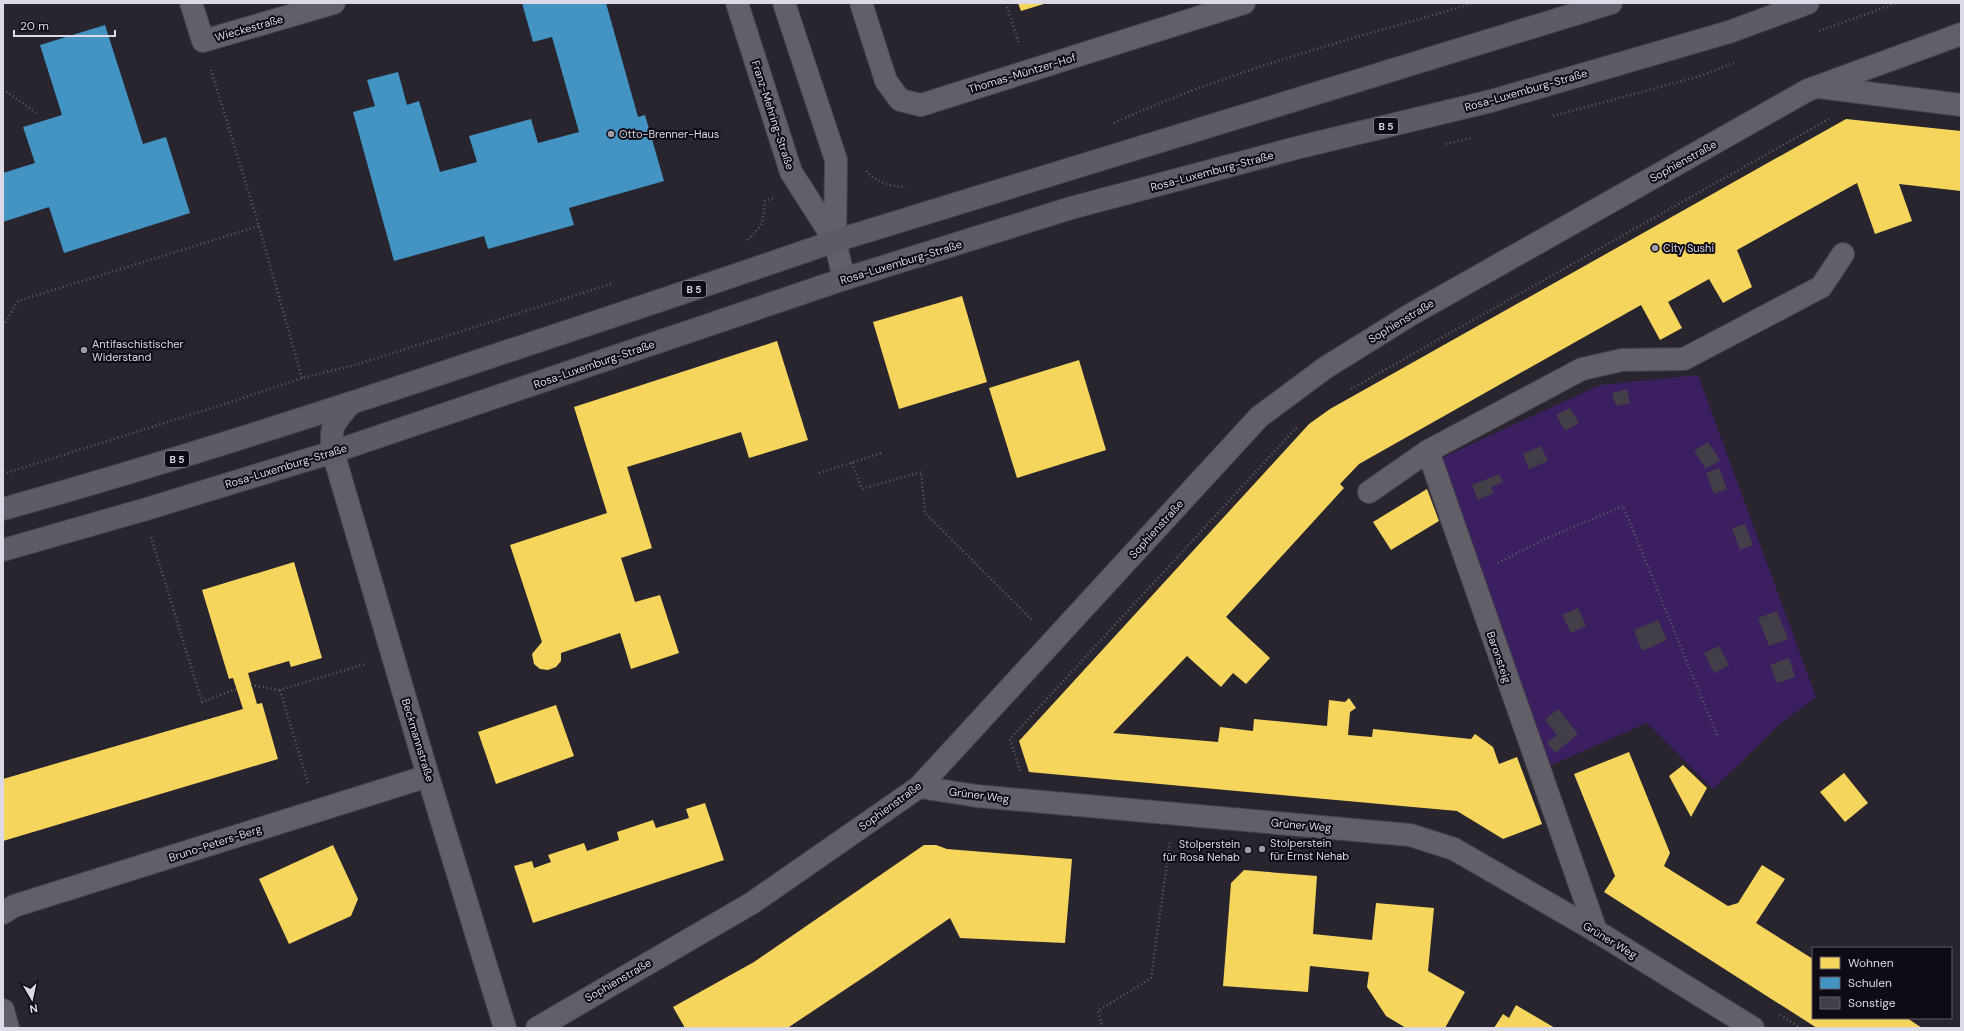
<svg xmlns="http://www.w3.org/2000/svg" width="1964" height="1031" font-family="'DM Sans',sans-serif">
	<rect width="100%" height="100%" fill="#28252f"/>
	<polygon fill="#3b1f60" points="1698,375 1816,697 1779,725 1713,789 1647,723 1547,767 1441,458 1600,385"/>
	<g fill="#f6d55c">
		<polygon points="1018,3 1047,3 1021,11"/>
		<polygon points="1846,119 1961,131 1961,191 1899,184 1912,221 1875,234 1857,183 1737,250 1752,287 1723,303 1709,279 1668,302 1682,328 1660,340 1641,305 1359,464 1340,484 1344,488 1226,617 1270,658 1246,684 1233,673 1221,687 1187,656 1113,733 1218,742 1220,727 1253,731 1254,719 1327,726 1329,700 1345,702 1349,698 1356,708 1350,712 1348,735 1372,737 1373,729 1471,739 1475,734 1493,747 1499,764 1517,757 1542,824 1503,839 1457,811 1029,772 1019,741 1309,424 1330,409"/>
		<polygon points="962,296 987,382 899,409 873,322"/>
		<polygon points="777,341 808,440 749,458 741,432 627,467 652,548 621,558 635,602 660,595 679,653 631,669 620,633 561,653 561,661 556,667 548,670 540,669 534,664 532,654 542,642 510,545 607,513 574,407"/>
		<polygon points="1079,360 1106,450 1017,478 989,388"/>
		<polygon points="1427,489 1439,521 1391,550 1373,522"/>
		<polygon points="294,562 322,658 291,667 289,661 248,673 257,704 262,703 278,759 3,841 3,779 243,709 233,678 229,679 202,590"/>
		<polygon points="556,705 574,756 496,784 478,732"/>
		<polygon points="1629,752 1670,853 1664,866 1728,906 1738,903 1762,865 1785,879 1756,923 1813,959 1813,1018 1907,1018 1922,1028 1817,1028 1604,892 1615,876 1574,774"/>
		<polygon points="1683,765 1707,788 1691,817 1669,776"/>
		<polygon points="1844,773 1868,803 1845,822 1820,792"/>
		<polygon points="705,803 724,860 533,923 514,866 532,861 534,868 551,862 548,855 584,843 587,851 619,840 617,832 653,820 656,828 689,818 686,809"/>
		<polygon points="333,845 358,899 351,916 289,944 259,879"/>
		<polygon points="924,845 936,845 947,849 1072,859 1065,943 960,938 950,918 873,971 789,1027 790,1028 685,1028 673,1007 754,962"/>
		<polygon points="1244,870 1317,876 1313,934 1372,940 1376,903 1434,908 1428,971 1465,992 1445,1028 1406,1028 1386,1016 1367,987 1369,972 1310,966 1308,992 1223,986 1231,883"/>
		<polygon points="1516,1005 1555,1028 1494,1028 1503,1014 1509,1018"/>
	</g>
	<g fill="#4393c3">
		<polygon points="522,3 606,3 638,117 645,115 664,181 569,208 574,225 488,249 484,236 394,261 353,112 375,106 367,80 398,72 407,105 419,101 440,172 477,162 469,136 531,119 538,143 579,132 552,37 533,42"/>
		<polygon points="105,25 143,144 166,137 190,213 64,253 49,207 3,222 3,173 35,163 23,127 62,115 40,45"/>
	</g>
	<g fill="#423f48">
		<polygon points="1627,389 1630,403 1616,406 1612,393"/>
		<polygon points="1570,408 1579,423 1565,431 1556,415"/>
		<polygon points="1708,442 1720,460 1706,469 1694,451"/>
		<polygon points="1541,446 1548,461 1529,469 1523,454"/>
		<polygon points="1719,468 1727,489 1714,494 1706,473"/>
		<polygon points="1499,474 1503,482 1491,487 1494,493 1478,500 1472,485"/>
		<polygon points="1745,524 1753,545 1740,550 1732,528"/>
		<polygon points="1578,608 1586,626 1571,633 1562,615"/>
		<polygon points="1777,611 1788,639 1769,646 1758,618"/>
		<polygon points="1658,620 1667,640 1642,651 1634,630"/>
		<polygon points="1719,646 1729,665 1714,673 1704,653"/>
		<polygon points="1789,658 1795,677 1777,683 1770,665"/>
		<polygon points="1558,709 1578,734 1555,753 1547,743 1557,735 1545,720"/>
	</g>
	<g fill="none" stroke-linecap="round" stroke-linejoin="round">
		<defs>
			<g id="minor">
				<polyline points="191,3 203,41 334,3"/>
				<polyline points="737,3 791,172 835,241"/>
				<polyline points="784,3 836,160 835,241 844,279"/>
				<polyline points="861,3 886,81 900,100 921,105 1244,3"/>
				<polyline points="1819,87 1961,105"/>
				<polyline points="1428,451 1582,369 1622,360 1684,359 1821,287 1843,254"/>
				<polyline points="333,452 428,776 505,1028"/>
				<polyline points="1369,492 1428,451 1596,931"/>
				<polyline points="919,787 977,796 1410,835 1454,849 1596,931 1753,1028"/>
				<polyline points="3,913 14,906 428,776"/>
				<polyline points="3,1010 8,1028"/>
				<polyline points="537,1028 752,903 919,787 1259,417 1325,368 1410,315 1808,90 1961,34"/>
			</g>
			<g id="major">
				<path d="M333,452C329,426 334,423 350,404"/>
				<path d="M3,509C164,464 323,413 481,360C599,321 717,282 835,241L1611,3"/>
				<polyline points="3,550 143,510 333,452 844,279 1071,208 1300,147 1491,101 1729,32 1808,3"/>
			</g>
		</defs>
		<use href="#minor" stroke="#46434d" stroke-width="24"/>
		<use href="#major" stroke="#46434d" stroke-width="24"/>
		<g stroke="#605e66" stroke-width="2.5" stroke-dasharray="1 3" stroke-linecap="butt">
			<polyline points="1006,3 1019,44"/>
			<polyline points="1819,31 1897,3"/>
			<polyline points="211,70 259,226 302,378"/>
			<polyline points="3,89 36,113"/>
			<polyline points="1553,116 1700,76 1734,63"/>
			<path d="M1114,123C1229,70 1353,39 1474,3"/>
			<polyline points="1446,144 1471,138"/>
			<path d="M866,171C876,182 891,187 906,187"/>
			<polyline points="748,240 762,224 765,201 774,198"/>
			<polyline points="3,326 18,301 259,226"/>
			<polyline points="1351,389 1829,119"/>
			<polyline points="852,463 862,489 921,472 925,513 1033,621"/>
			<polyline points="819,473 881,453"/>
			<polyline points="3,474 237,400 302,378 355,365 614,283"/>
			<polyline points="151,537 202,702 237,689"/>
			<polyline points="1498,563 1545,539 1623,506 1717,735"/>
			<polyline points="251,685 280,690"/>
			<polyline points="1020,771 1010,739 1297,427"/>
			<polyline points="308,783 280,690 365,664"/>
			<polyline points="1780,1015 1801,1028"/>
			<polyline points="1103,1028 1098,1011 1151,978 1170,842"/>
		</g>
		<use href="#minor" stroke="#615f67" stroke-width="22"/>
		<use href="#major" stroke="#5f5b66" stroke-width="22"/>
	</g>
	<g fill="#9e9aa7" stroke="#0e0b14" stroke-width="1.5">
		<circle cx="611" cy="134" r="4"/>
		<circle cx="1655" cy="248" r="4"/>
		<circle cx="84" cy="350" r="4"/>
		<circle cx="1262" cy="849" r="4"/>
		<circle cx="1248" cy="850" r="4"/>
	</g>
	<g text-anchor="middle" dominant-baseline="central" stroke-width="4" stroke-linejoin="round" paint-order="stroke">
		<g fill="#0e0b14" stroke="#9f9ba8" stroke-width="1">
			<rect x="1374" y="118" width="24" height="16" rx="3"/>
			<rect x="682" y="281" width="24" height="16" rx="3"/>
			<rect x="165" y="451" width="24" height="16" rx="3"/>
		</g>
		<g font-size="10" font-weight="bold" fill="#ddd9e7">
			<text x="1386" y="126">B 5</text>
			<text x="694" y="289">B 5</text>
			<text x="177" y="459">B 5</text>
		</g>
		<g font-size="11" fill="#ddd9e7" stroke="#0e0b14">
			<text transform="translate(249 28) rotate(-16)">Wieckestraße</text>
			<text transform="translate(1022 73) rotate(-17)">Thomas-Müntzer-Hof</text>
			<text transform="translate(1526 90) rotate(-16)">Rosa-Luxemburg-Straße</text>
			<text transform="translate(773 115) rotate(72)">Franz-Mehring-Straße</text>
			<text transform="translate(1683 161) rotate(-29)">Sophienstraße</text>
			<text transform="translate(1212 171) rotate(-15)">Rosa-Luxemburg-Straße</text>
			<text transform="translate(901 262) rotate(-17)">Rosa-Luxemburg-Straße</text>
			<text transform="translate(1401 321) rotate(-31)">Sophienstraße</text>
			<text transform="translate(594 364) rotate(-19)">Rosa-Luxemburg-Straße</text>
			<text transform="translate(286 466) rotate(-17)">Rosa-Luxemburg-Straße</text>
			<text transform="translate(1156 529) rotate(-48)">Sophienstraße</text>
			<text transform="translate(1499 657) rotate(71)">Baronsteig</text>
			<text transform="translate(418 740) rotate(73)">Beckmannstraße</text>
			<text transform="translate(979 795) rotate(7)">Grüner Weg</text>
			<text transform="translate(890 806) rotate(-36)">Sophienstraße</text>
			<text transform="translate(1301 825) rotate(5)">Grüner Weg</text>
			<text transform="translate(215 843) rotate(-18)">Bruno-Peters-Berg</text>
			<text transform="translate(1610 940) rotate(31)">Grüner Weg</text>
			<text transform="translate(618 980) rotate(-30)">Sophienstraße</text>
		</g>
		<g font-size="11" fill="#ddd9e7" stroke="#0e0b14" text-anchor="start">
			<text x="619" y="134">Otto-Brenner-Haus</text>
			<text x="1663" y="248">City Sushi</text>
			<text x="92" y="344">Antifaschistischer<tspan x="92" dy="13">Widerstand</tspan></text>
			<text x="1270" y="843">Stolperstein<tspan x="1270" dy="13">für Ernst Nehab</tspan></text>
			<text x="1240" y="844" text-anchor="end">Stolperstein<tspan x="1240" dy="13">für Rosa Nehab</tspan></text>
		</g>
	</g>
	<rect width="1964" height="1031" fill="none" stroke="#ddd9e7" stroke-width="8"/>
	<rect x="1812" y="947" width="140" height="72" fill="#0e0b14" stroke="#615d68"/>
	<rect x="1820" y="957" width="20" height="12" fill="#f6d55c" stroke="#615d68"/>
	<text x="1848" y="967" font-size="12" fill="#ddd9e7">Wohnen</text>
	<rect x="1820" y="977" width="20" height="12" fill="#4393c3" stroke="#615d68"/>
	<text x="1848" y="987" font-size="12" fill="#ddd9e7">Schulen</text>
	<rect x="1820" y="997" width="20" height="12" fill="#423f48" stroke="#615d68"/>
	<text x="1848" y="1007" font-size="12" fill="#ddd9e7">Sonstige</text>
	<g transform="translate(32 999) rotate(171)" stroke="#0e0b14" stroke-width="3" paint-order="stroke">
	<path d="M0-3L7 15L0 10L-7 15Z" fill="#ddd9e7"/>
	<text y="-6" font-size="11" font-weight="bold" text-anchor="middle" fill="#ddd9e7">N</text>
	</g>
	<path d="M14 30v6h101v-6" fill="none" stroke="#ddd9e7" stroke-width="2"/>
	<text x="20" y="30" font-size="12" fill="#ddd9e7" stroke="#0e0b14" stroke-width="3" paint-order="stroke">20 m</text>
</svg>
